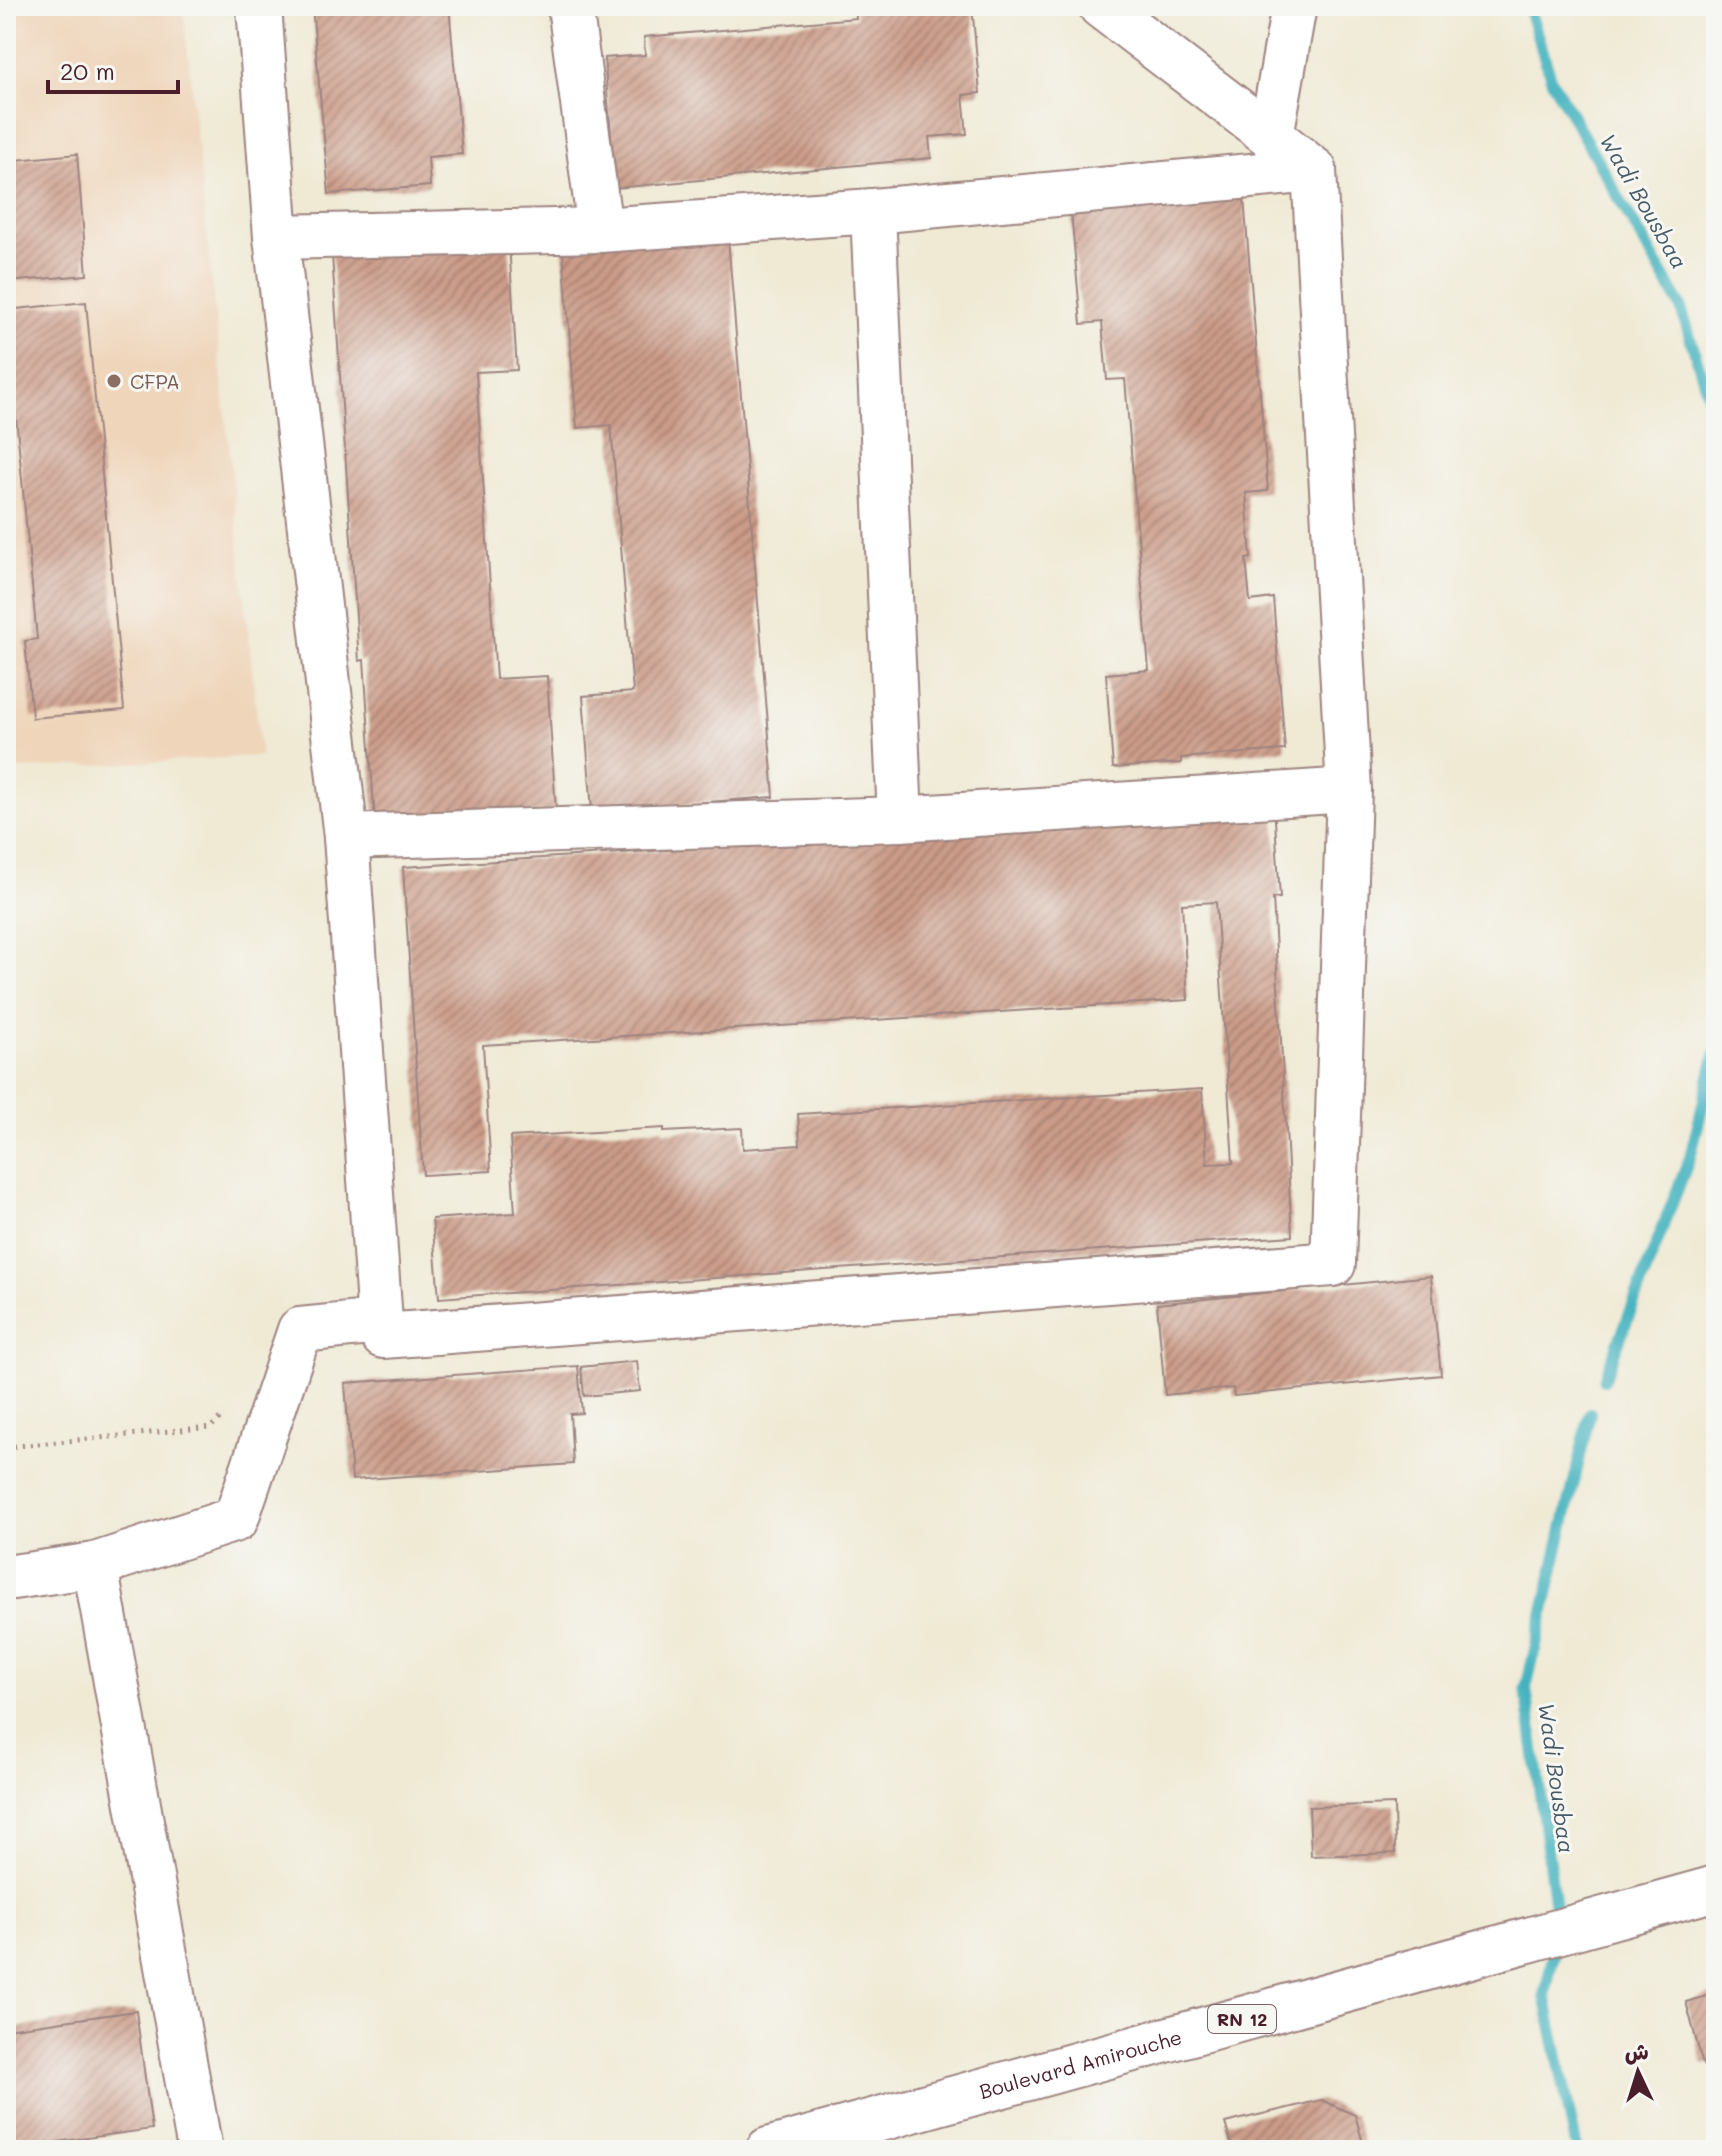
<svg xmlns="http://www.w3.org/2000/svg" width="1722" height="2156" font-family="Mali,'Playpen Sans Arabic',sans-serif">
	<defs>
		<pattern id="building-hatch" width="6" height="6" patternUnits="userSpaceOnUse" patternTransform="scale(2)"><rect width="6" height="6" fill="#cb9b88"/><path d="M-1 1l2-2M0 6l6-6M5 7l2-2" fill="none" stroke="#a77e6f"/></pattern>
	</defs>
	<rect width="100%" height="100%" fill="#f6f6f2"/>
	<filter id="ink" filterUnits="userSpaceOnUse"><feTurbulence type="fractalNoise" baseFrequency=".0125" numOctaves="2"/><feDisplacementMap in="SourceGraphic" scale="16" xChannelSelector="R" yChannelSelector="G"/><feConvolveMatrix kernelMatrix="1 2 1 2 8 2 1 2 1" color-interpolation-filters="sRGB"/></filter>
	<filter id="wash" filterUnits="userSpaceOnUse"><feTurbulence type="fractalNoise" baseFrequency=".006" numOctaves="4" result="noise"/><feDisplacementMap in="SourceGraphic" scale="32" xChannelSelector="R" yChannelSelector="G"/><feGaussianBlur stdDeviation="1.8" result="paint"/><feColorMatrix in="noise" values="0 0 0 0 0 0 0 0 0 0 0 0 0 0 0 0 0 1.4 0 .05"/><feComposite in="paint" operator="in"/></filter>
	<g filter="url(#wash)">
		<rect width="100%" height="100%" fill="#f0ead5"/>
		<polygon fill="#efd6bb" points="6,6 183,6 261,756 6,770"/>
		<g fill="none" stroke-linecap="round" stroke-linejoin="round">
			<g stroke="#45b3bf" stroke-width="12">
				<polyline points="1528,6 1552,81 1680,305 1716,420"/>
				<polyline points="1604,1380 1690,1157 1716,1052"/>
				<polyline points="1557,1923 1526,1688 1590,1413"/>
				<polyline points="1556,1941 1545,1995 1577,2150"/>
			</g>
		</g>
		<g id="blocks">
			<g fill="url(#building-hatch)">
				<polygon points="312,6 449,6 462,154 428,157 430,186 329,194"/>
				<polygon points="855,6 972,6 980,93 963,95 967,134 929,137 931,158 616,188 604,58 645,55 644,37 856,18"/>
				<polygon points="77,154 87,275 6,282 6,161"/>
				<polygon points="1243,186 1268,491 1246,493 1251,558 1246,559 1250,601 1273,598 1285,750 1181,758 1181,763 1113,768 1106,674 1149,670 1125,379 1107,380 1102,322 1081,324 1070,200"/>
				<polygon points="727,226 774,797 592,811 583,696 633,692 611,425 577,428 562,239"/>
				<polygon points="509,243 517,370 476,372 496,679 547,676 556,811 375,823 364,660 359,661 332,255"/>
				<polygon points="86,302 124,710 32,718 25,641 37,639 6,310"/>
				<polygon points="1274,805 1280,898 1273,898 1292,1236 439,1298 432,1219 515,1213 510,1137 664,1128 664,1132 742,1128 743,1149 800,1145 798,1114 1202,1089 1207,1164 1233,1163 1216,902 1182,904 1188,1000 483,1045 491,1171 423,1175 403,867 837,839"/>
				<polygon points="1431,1276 1441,1375 1234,1396 1233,1388 1165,1395 1157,1304"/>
				<polygon points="637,1361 640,1391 584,1396 581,1367"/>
				<polygon points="578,1366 582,1413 570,1414 573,1464 352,1480 345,1383"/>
				<polygon points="1394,1804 1395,1853 1311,1856 1309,1807"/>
				<polygon points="1716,1993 1716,2061 1703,2065 1686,2002"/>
				<polygon points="136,2011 152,2129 6,2149 6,2029"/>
				<polygon points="1321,2100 1355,2115 1365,2150 1233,2150 1225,2123"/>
			</g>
		</g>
	</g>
	<g filter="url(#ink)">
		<use href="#blocks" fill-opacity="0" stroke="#9d8480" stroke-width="2"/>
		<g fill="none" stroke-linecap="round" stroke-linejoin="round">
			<defs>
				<g id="minor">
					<polyline points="259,6 276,237 346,837 380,1322 383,1336 1333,1264 1349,790 1314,170 1271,136 1294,6"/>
					<polyline points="570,6 600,230"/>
					<polyline points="1101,6 1271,136"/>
					<polyline points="276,237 600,230 873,211"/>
					<polyline points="900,819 873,211 1314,170"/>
					<polyline points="346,837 900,819 1349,790"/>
					<polyline points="95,1565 200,2150"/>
					<polyline points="6,1578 95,1565 236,1519 300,1330 380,1322"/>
				</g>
				<g id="major">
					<path id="s1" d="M768,2150L1716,1888"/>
				</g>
			</defs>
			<use href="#minor" stroke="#9d8480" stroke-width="48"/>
			<use href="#major" stroke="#9d8480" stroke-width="48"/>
			<polyline stroke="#9d8480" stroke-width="5" stroke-dasharray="2 6" stroke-linecap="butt" points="6,1447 211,1427 223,1415"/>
			<use href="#minor" stroke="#fff" stroke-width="44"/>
			<use href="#major" stroke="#fff" stroke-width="44"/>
		</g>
	</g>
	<circle fill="#8d6e63" stroke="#f6f6f2" stroke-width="3" cx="114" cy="381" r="8"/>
	<g text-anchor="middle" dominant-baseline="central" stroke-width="6" stroke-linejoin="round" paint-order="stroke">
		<rect fill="#f6f6f2" stroke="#7e6067" stroke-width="2" x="1208" y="2005" width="68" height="28" rx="6"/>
		<g font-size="18" font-weight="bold" fill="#4a1f2b">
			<text x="1242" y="2019">RN 12</text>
		</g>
		<g font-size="20" fill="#785e54" stroke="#f6f6f2" text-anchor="start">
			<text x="130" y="381">CFPA</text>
		</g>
		<g font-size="20" fill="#4a1f2b" stroke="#f6f6f2">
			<text stroke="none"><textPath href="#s1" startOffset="324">Boulevard Amirouche</textPath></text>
		</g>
		<g font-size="22" font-style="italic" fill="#485a66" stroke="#f6f6f2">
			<text transform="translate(1644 201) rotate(60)">Wadi Bousbaa</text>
			<text transform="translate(1557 1778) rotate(82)">Wadi Bousbaa</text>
		</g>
	</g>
	<rect width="1722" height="2156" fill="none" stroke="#f6f6f2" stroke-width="32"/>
	<g transform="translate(1638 2072) rotate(356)" stroke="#f6f6f2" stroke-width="6" paint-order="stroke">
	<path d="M0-6L14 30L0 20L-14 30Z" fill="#4a1f2b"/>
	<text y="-12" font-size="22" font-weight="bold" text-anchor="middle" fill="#4a1f2b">ش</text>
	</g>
	<path d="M48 80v12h130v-12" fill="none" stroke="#4a1f2b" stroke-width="4"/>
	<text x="60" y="80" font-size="24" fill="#4a1f2b" stroke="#f6f6f2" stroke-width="6" paint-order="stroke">20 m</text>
</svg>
